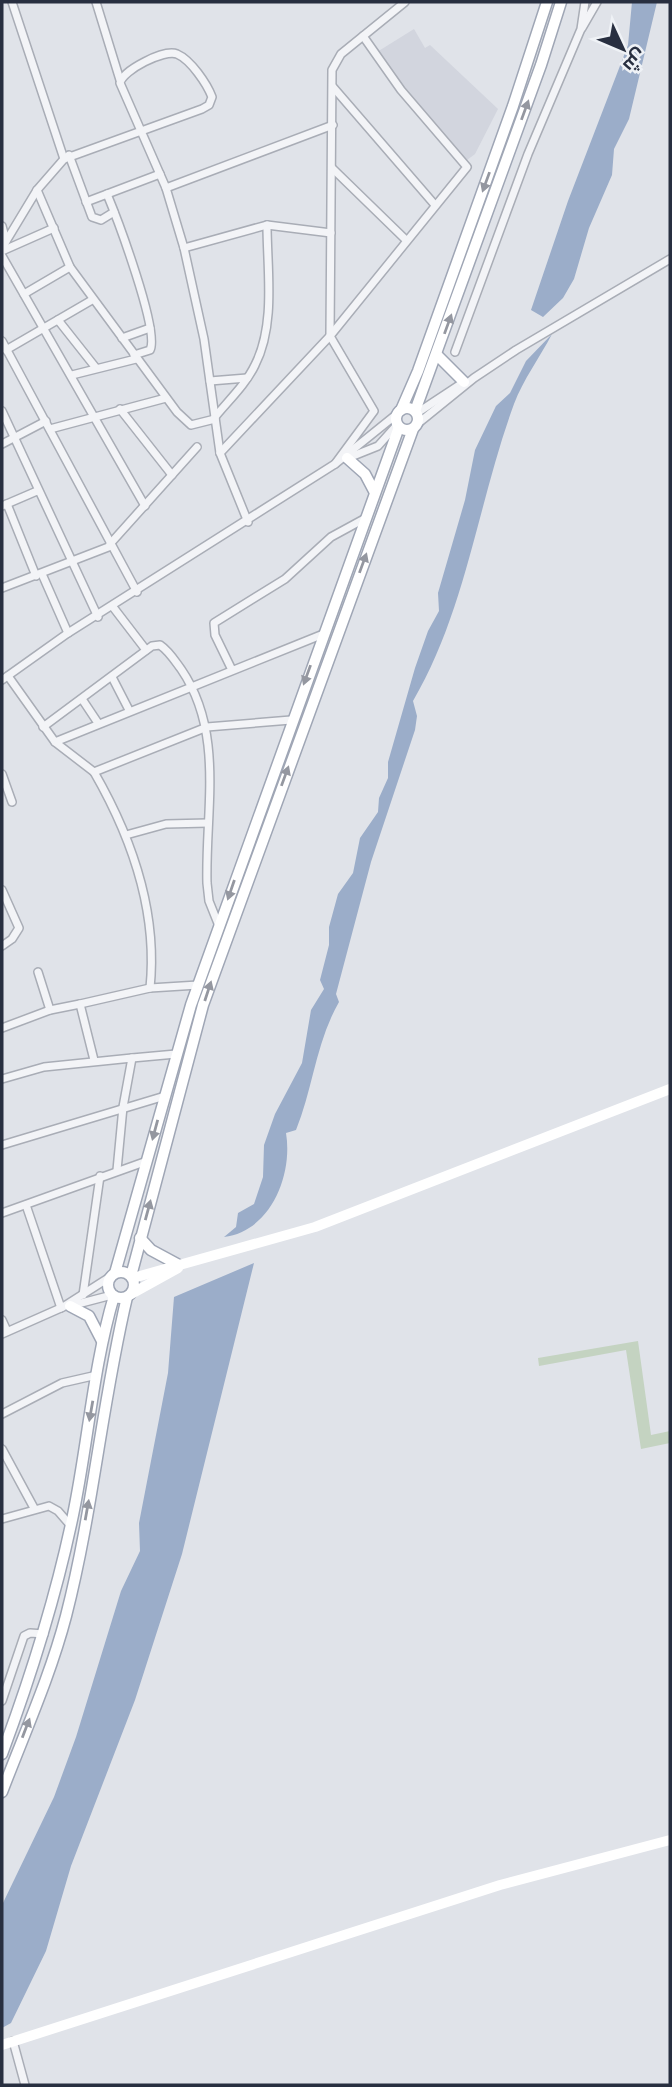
<svg xmlns="http://www.w3.org/2000/svg" width="672" height="2087" font-family="'Asap Condensed',Cairo,sans-serif">
	<rect width="100%" height="100%" fill="#e0e3e9"/>
	<polygon fill="#d2d5de" points="414,29 425,48 430,45 498,109 475,154 467,160 411,98 377,52"/>
	<polygon fill="#c4d3c1" points="638,1341 651,1435 670,1431 670,1443 641,1449 626,1350 539,1366 538,1358"/>
	<g fill="#9badc9">
		<polygon points="632,2 657,2 629,119 614,149 612,175 589,228 574,279 563,298 543,317 531,310 568,201 628,45"/>
		<path d="M552,334C540,357 523,380 514,404C478,502 466,611 413,701L417,716L415,730L371,862L336,994L339,1002C316,1042 313,1088 296,1130L286,1133C293,1175 271,1231 224,1237L236,1227L238,1213L254,1204L263,1177L264,1145L275,1114L302,1063L311,1010L324,989L320,980L329,945V927L338,894L353,873L360,838L378,812L379,798L388,778V762L415,668L428,631L439,611L438,593L465,500L475,450L496,406L510,393L526,361Z"/>
		<polygon points="254,1263 182,1554 135,1700 71,1866 46,1951 11,2023 2,2028 2,1905 54,1797 76,1737 121,1591 140,1551 139,1523 168,1373 174,1297"/>
	</g>
	<g fill="none" stroke-linecap="round" stroke-linejoin="round">
		<defs>
			<g id="street">
				<polyline points="12,2 64,159"/>
				<polyline points="96,2 120,80"/>
				<polyline points="582,28 597,2"/>
				<polyline points="333,87 435,205"/>
				<polyline points="69,155 92,217 101,220 114,212"/>
				<polyline points="332,168 406,240"/>
				<polyline points="166,188 333,125"/>
				<polyline points="37,190 70,267 177,412 191,425 215,419"/>
				<path d="M107,194C117,218 160,332 150,350L134,355"/>
				<polyline points="86,202 160,174"/>
				<polyline points="2,226 6,241"/>
				<path d="M2,248L37,190L64,159L202,109L209,105L212,97C207,84 191,60 177,54C164,49 123,70 120,83L166,188L184,248L204,339L220,453L248,522"/>
				<polyline points="184,248 267,225 331,233"/>
				<polyline points="2,251 54,228"/>
				<polyline points="2,256 145,506"/>
				<polyline points="24,294 70,267"/>
				<polyline points="58,320 96,368"/>
				<polyline points="122,338 150,328"/>
				<polyline points="2,341 137,592"/>
				<polyline points="6,350 92,300"/>
				<polyline points="455,352 528,154 581,29 585,2"/>
				<polyline points="72,375 136,359"/>
				<polyline points="210,381 247,378"/>
				<polyline points="120,409 172,475"/>
				<polyline points="2,411 98,617"/>
				<polyline points="417,413 464,382"/>
				<path d="M215,417C229,400 246,384 255,365C276,324 267,269 267,225"/>
				<polyline points="416,425 474,378 516,350 670,259"/>
				<polyline points="50,429 166,398"/>
				<polyline points="2,444 46,421"/>
				<polyline points="220,453 330,336 467,167 401,90 363,36"/>
				<polyline points="348,458 378,446 395,427"/>
				<polyline points="335,464 374,411 330,336 332,70 341,54 405,2"/>
				<polyline points="7,504 36,576"/>
				<polyline points="2,506 37,491"/>
				<polyline points="110,544 197,447"/>
				<polyline points="42,574 68,633"/>
				<polyline points="2,588 111,546"/>
				<polyline points="113,607 146,650"/>
				<polyline points="232,670 215,635 214,623 285,579 331,537 364,519"/>
				<polyline points="8,676 55,742 94,772 207,727 291,720"/>
				<polyline points="112,677 129,710"/>
				<polyline points="2,680 68,633 335,464 397,414"/>
				<polyline points="82,699 98,723"/>
				<path d="M43,727L152,646L160,645C169,651 175,661 181,669C225,733 205,811 207,883L209,901L219,926"/>
				<polyline points="55,742 321,635"/>
				<path d="M94,772C132,838 158,911 150,988L198,985"/>
				<polyline points="2,774 12,802"/>
				<polyline points="126,835 166,824 208,823"/>
				<polyline points="2,890 19,928 12,939 2,946"/>
				<polyline points="38,972 50,1010"/>
				<polyline points="80,1004 150,988"/>
				<polyline points="2,1028 50,1010 80,1004 94,1060"/>
				<polyline points="132,1058 176,1054"/>
				<polyline points="2,1079 44,1067 132,1058 123,1107 117,1170"/>
				<polyline points="2,1145 165,1096"/>
				<polyline points="26,1205 61,1308"/>
				<polyline points="2,1213 147,1161"/>
				<polyline points="83,1295 100,1176"/>
				<polyline points="70,1306 112,1295"/>
				<polyline points="2,1320 7,1331"/>
				<polyline points="2,1334 63,1307 110,1277"/>
				<polyline points="2,1414 62,1383 97,1375"/>
				<polyline points="2,1449 34,1508"/>
				<polyline points="2,1519 49,1506 58,1511 71,1526"/>
				<polyline points="2,1701 24,1636 30,1633 44,1634"/>
				<polyline points="13,2041 25,2085"/>
			</g>
			<g id="primary">
				<polyline points="437,355 464,382"/>
				<circle cx="407" cy="419" r="11"/>
				<polyline points="401,410 418,371 513,106 547,2"/>
				<polyline points="415,411 541,65 561,2"/>
				<polyline points="347,458 365,474 374,491"/>
				<polyline points="140,1238 151,1250 177,1264"/>
				<circle cx="121" cy="1285" r="13"/>
				<polyline points="115,1273 191,1005 399,427"/>
				<polyline points="131,1276 203,1005 413,429"/>
				<polyline points="70,1306 89,1316 102,1341"/>
				<path d="M2,1754C31,1676 56,1597 73,1515C88,1443 93,1367 114,1296"/>
				<path d="M2,1792C24,1734 50,1677 66,1616C93,1511 102,1402 127,1297"/>
			</g>
		</defs>
		<use href="#street" stroke="#a9adb6" stroke-width="10"/>
		<use href="#primary" stroke="#9fa6b5" stroke-width="13"/>
		<use href="#street" stroke="#f3f4f7" stroke-width="7"/>
		<g stroke="#fff" stroke-width="10">
			<polyline points="133,1278 315,1227 670,1089"/>
			<polyline points="131,1294 178,1268"/>
			<polyline points="2,2045 500,1885 670,1840"/>
		</g>
		<use href="#primary" stroke="#fff" stroke-width="10"/>
	</g>
	<defs><path id="oneway-solid" d="M-6-.8H1V-3.2L6.5 0L1 3.2V.8H-6Z" transform="scale(1.75)"/></defs>
	<g fill="#9497a0">
		<use href="#oneway-solid" transform="translate(525 110) rotate(-70)"/>
		<use href="#oneway-solid" transform="translate(486 182) rotate(110)"/>
		<use href="#oneway-solid" transform="translate(448 324) rotate(-70)"/>
		<use href="#oneway-solid" transform="translate(363 563) rotate(-70)"/>
		<use href="#oneway-solid" transform="translate(307 675) rotate(110)"/>
		<use href="#oneway-solid" transform="translate(285 776) rotate(-70)"/>
		<use href="#oneway-solid" transform="translate(231 890) rotate(109)"/>
		<use href="#oneway-solid" transform="translate(208 991) rotate(-72)"/>
		<use href="#oneway-solid" transform="translate(155 1130) rotate(105)"/>
		<use href="#oneway-solid" transform="translate(148 1210) rotate(-75)"/>
		<use href="#oneway-solid" transform="translate(91 1411) rotate(100)"/>
		<use href="#oneway-solid" transform="translate(87 1510) rotate(-80)"/>
		<use href="#oneway-solid" transform="translate(26 1728) rotate(-69)"/>
	</g>
	<rect width="672" height="2087" fill="none" stroke="#282f40" stroke-width="7"/>
	<g transform="translate(623 49) rotate(134)" stroke="#eff2f6" stroke-width="5" paint-order="stroke">
	<path d="M0-5L12 26L0 18L-12 26Z" fill="#282f40"/>
	<text y="-10" font-size="19" font-weight="bold" text-anchor="middle" fill="#282f40">ش</text>
	</g>
</svg>
